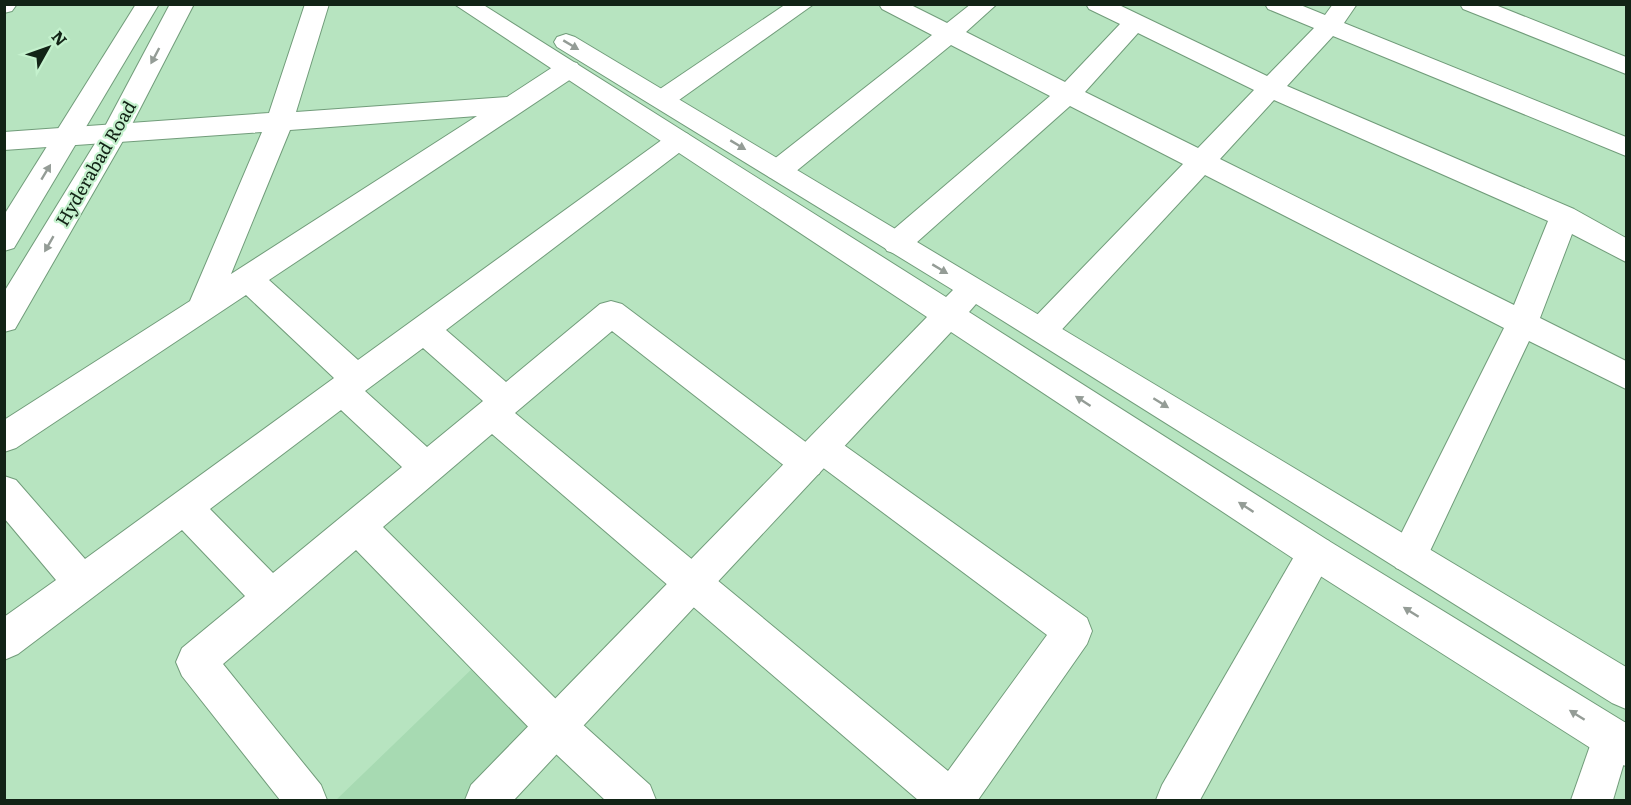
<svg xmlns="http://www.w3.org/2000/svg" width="1631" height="805" font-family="Literata,serif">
	<rect width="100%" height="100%" fill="#b7e4c0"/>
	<polygon fill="#a7dab2" points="478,663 540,727 471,800 336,800"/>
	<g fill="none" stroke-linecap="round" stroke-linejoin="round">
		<defs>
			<g id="minor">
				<polygon points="4,4 17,4 12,11 4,13"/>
				<path d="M305,4H329L296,112L507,97L559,63L568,61L577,63L581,69L577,75L269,280L358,360L670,134L679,131L688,134L692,140L688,146L446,330L506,382L600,304L611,301L622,304L807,443L810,438L822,433L834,438L1087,618L1092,631L1087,644L978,800H918L492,434L383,527L570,713L650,785L656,800H605L542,741L356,550L223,664L321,785L327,800H280L182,676L176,662L182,648L245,596L182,530L18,654L4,660V617L56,580L4,518V476L16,480L85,559L334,378L246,295L16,448L4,452V420L190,301L262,132L4,150V132L269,113ZM477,116L231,274L290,130ZM612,331L795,474L807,478L819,474L822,467L1047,635L948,771L515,413ZM423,348L483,401L427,447L365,391ZM341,410L402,467L273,573L210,509Z"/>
				<polygon points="786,4 814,4 672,105 663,107 654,105 650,99 654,93"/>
				<path d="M879,4H909L947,23L971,4H997L966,32L1065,82L1120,24L1089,9L1086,4H1117L1267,76L1314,28L1268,9L1265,4H1298L1325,15L1333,4H1357L1344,23L1626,137V156L1333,36L1287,86L1574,209L1626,238V262L1572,234L1540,318L1626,361V389L1529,341L1422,568L1409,573L1396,568L1391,556L1396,544L1504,328L1205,175L1054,338L1043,341L1032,338L1027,329L1032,320L1183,164L1070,106L907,251L897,254L887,251L882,243L887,235L1050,96L951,45L789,177L779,180L769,177L765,170L769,163L932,35L882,9ZM1138,33L1254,90L1198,148L1085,92ZM1274,100L1548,221L1514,305L1220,159Z"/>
				<polygon points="1460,4 1493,4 1626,57 1626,74 1463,9"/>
				<polygon points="1316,536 1329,541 1334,553 1200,800 1156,800 1162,785 1303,541"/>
				<polygon points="1612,717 1626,723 1626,756 1613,800 1571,800 1598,723"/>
			</g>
			<g id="major">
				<polygon points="136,4 159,4 14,248 4,251 4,215"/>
				<polygon points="170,4 194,4 128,132 15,329 4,332 4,292 102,132"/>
				<polygon points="454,4 482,4 946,297 953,290 557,47 554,42 557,37 566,34 575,37 1626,667 1626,709 1612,703 976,304 969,312 1329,541 1626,723 1626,766 1611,761 1303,565 951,332 514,800 465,800 471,785 927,317"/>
			</g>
		</defs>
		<use href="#minor" stroke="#719c7a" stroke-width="2"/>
		<use href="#major" stroke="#719c7a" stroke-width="2"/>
		<use href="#minor" fill="#fff" fill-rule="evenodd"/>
		<use href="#major" fill="#fff" fill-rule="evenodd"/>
	</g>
	<defs><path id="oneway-solid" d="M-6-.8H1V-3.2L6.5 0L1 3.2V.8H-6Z" transform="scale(1.5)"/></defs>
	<g fill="#949c96">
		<use href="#oneway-solid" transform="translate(571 45) rotate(31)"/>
		<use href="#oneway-solid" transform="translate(155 56) rotate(118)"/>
		<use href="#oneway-solid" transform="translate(738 145) rotate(31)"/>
		<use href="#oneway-solid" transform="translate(46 172) rotate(-59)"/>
		<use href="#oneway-solid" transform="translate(49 244) rotate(120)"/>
		<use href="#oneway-solid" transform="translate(940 269) rotate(31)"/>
		<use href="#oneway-solid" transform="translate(1083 401) rotate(-147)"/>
		<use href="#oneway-solid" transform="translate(1161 403) rotate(32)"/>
		<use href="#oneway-solid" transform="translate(1246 507) rotate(-147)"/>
		<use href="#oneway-solid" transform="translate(1411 612) rotate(-148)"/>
		<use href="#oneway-solid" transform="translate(1577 715) rotate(-148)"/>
	</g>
	<g text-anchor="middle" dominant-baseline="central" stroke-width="4.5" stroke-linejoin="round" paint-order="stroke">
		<g font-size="18" fill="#122316" stroke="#c4f1cd">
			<text transform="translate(95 163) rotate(-60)">Hyderabad Road</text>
		</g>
	</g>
	<rect width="1631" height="805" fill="none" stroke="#122316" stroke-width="12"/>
	<g transform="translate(48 48) rotate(50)" stroke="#c4f1cd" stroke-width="4.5" paint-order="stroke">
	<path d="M0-4.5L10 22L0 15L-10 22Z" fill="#122316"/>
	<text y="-9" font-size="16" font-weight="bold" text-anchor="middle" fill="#122316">N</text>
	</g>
</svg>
